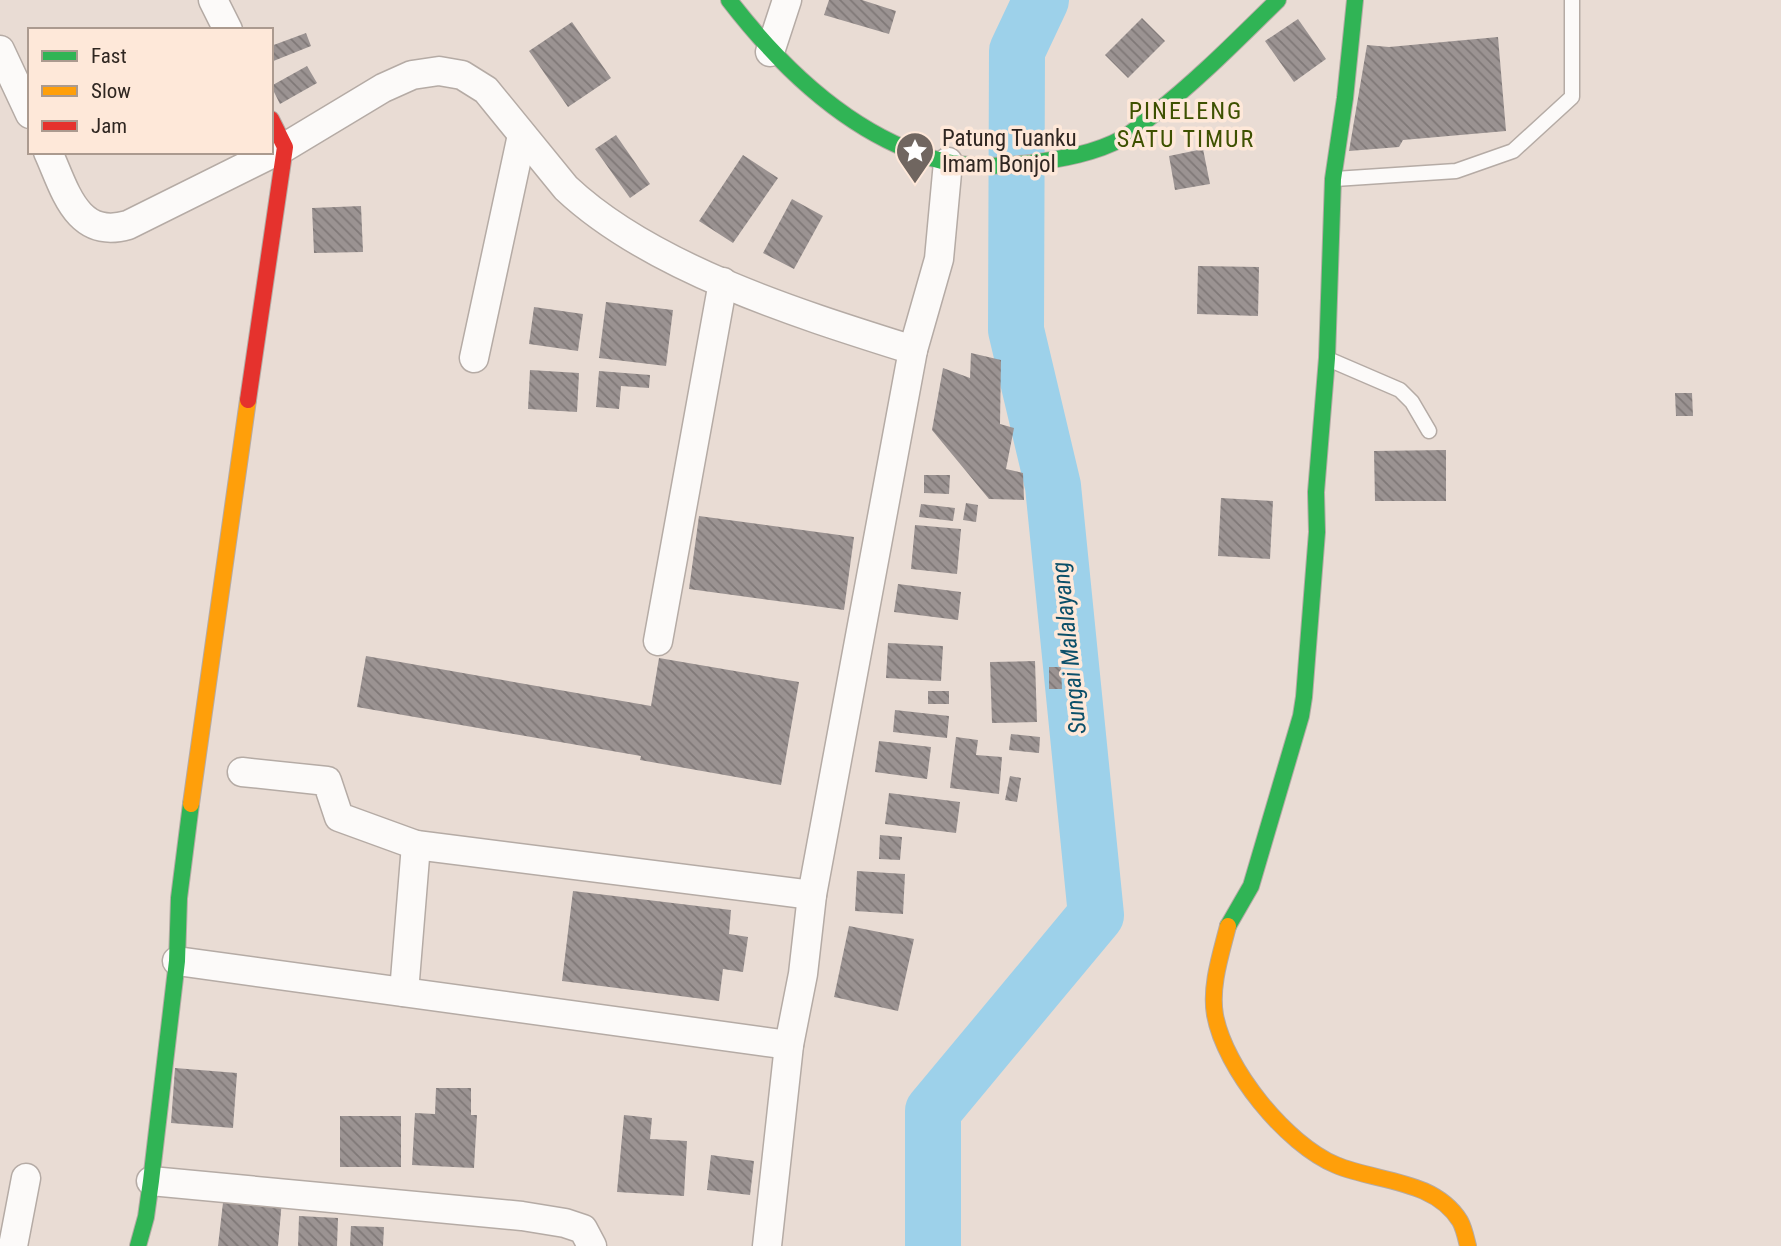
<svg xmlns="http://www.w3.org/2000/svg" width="1781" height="1246" font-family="'Roboto Condensed',sans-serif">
	<defs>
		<pattern id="building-back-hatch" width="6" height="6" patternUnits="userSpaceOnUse" patternTransform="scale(1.75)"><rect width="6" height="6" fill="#9b9392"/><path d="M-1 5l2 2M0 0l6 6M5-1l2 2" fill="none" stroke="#7f7877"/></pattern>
	</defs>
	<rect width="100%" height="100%" fill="#e9dcd4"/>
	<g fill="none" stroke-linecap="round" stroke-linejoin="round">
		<polyline stroke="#9dd1ea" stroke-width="56" points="933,1246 933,1111 1096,915 1053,486 1016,330 1017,51 1041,0"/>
	</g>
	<g fill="url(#building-back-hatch)">
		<polygon points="829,0 862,0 896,11 889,34 824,15"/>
		<polygon points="1142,18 1165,41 1128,78 1105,55"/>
		<polygon points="1298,19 1326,59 1294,82 1265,41"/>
		<polygon points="572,22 611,78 568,107 529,51"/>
		<polygon points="306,33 311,46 271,62 271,46"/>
		<polygon points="1498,37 1506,131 1403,140 1399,147 1349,151 1367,45 1389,47"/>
		<polygon points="307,66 317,83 280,104 271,86"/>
		<polygon points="616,135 650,184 630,198 595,149"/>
		<polygon points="1203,149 1210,184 1175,190 1169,156"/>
		<polygon points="743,155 778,178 733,243 699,221"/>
		<polygon points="792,199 823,216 794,269 763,253"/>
		<polygon points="361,206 363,252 314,253 312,208"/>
		<polygon points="1198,266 1259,267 1258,316 1197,314"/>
		<polygon points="606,302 673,310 666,366 599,358"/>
		<polygon points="534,307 583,314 578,351 529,344"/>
		<polygon points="971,353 1001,360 1000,424 1014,428 1006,469 1023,473 1024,500 989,499 932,430 943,368 970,378"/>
		<polygon points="530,370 579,373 577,412 528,409"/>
		<polygon points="599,371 650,375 649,388 621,386 619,409 596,407"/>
		<polygon points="1675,393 1692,393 1693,416 1676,416"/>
		<polygon points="1446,450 1446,501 1375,501 1374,451"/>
		<polygon points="924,475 950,475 949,494 924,493"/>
		<polygon points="1221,498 1273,501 1270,559 1218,556"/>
		<polygon points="966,503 978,505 976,522 963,520"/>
		<polygon points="921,504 955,508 953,521 919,517"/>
		<polygon points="699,516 854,537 844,610 689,589"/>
		<polygon points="915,525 961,529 957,574 911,569"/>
		<polygon points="898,584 961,592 958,620 894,612"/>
		<polygon points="888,643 943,646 941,681 886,678"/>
		<polygon points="366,656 651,706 659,658 799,682 781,785 640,760 641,756 357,707"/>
		<polygon points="1035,661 1037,722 992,723 990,662"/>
		<polygon points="1049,667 1061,667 1062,689 1049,689"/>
		<rect x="928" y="691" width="21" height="13"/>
		<polygon points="895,710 949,716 947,738 893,732"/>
		<polygon points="1011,734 1040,737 1039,753 1009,750"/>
		<polygon points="956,737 978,740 976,755 1002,757 999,794 950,788"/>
		<polygon points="879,741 931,747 927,779 875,772"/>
		<polygon points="1010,776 1021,778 1017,802 1005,800"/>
		<polygon points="889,793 960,802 956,833 885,824"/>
		<polygon points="880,835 902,837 900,860 879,859"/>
		<polygon points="857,871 905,874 903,914 855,911"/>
		<polygon points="573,891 731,910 729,934 748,937 743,972 723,969 719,1001 562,981"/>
		<polygon points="849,926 914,939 898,1011 834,997"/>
		<polygon points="175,1068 237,1073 233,1128 171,1123"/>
		<polygon points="436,1088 471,1088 471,1115 477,1115 474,1168 412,1165 415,1113 435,1114"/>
		<polygon points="624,1115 652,1118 650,1139 687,1141 684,1196 617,1192"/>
		<rect x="340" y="1116" width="61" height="51"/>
		<polygon points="711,1155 754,1161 750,1195 707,1190"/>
		<polygon points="224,1194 282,1200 278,1246 218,1246"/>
		<polygon points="299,1216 338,1218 337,1246 298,1246"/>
		<polygon points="351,1226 384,1227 383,1246 350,1246"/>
	</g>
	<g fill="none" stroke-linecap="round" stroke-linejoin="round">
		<defs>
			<g id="lane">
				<polyline points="1335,179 1456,171 1513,151 1572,97 1572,0"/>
				<polyline points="1328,359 1400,390 1412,402 1429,431"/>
			</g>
			<g id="street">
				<polyline points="213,0 228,30"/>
				<polyline points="0,50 30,114"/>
				<polyline points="770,52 787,0"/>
				<path d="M48,152C65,189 76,240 128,225L285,147L383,88L412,75L439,71L462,75L486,90L566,188C652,269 802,315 913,350"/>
				<polyline points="474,358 522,135"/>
				<polyline points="658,641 723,282"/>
				<polyline points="242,772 327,781 339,817 416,845 812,895"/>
				<polyline points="177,961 789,1045"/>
				<polyline points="404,992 416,845"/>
				<polyline points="151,1181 522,1216 565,1223 583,1229 592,1246"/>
				<polyline points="13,1246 26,1178"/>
				<polyline points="767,1246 789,1045 803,974 812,895 913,350 939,259 948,162"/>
			</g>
			<g id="fast">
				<path d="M729,0C783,70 854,138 942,161C971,168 1002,166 1031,163C1062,159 1096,153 1123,138C1134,132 1143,123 1153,115C1198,80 1237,40 1278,0"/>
				<polyline points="1228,926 1251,886 1301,716 1304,697 1317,532 1316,492 1327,358 1333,179 1345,98 1355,0"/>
				<polyline points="138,1246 146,1217 151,1181 177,961 179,898 191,804"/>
			</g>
			<g id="slow">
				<polyline points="191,804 248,400"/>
				<path d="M1228,926C1221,954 1210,986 1215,1015C1225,1069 1286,1144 1336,1165C1376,1182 1434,1179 1460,1221C1464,1228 1466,1238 1468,1246"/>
			</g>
			<polyline id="jam" points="248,400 285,147 271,119"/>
		</defs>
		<use href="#lane" stroke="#b5aba5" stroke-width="17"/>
		<use href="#street" stroke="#b5aba5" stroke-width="31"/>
		<use href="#fast" stroke="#b5aba5" stroke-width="18"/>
		<use href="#slow" stroke="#b5aba5" stroke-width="18"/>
		<use href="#jam" stroke="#b5aba5" stroke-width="18"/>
		<use href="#lane" stroke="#fcfaf9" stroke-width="14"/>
		<use href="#street" stroke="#fcfaf9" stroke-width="28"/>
		<use href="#fast" stroke="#30b455" stroke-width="16"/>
		<use href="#slow" stroke="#ff9f0a" stroke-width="16"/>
		<use href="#jam" stroke="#e5322d" stroke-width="16"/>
	</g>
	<defs>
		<symbol id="sight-pin" viewBox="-11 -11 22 30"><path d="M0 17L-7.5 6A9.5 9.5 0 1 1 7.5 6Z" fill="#706660" stroke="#fee8d9"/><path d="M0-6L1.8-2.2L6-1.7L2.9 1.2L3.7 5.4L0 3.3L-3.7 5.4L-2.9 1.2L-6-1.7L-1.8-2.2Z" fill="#fff"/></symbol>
	</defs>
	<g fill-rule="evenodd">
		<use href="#sight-pin" x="893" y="129" width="44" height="60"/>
	</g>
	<g text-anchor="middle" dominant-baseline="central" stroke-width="7" stroke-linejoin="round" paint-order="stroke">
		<g font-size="23" fill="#2f2621" stroke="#fee8d9" text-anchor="start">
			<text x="942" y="138">Patung Tuanku<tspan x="942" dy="26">Imam Bonjol</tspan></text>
		</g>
		<g font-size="24" letter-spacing="2" fill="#3e5100" stroke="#fee8d9">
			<text x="1186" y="111">PINELENG<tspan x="1186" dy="28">SATU TIMUR</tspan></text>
		</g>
		<g font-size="24" font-style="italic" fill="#0b4f69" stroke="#fee8d9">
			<text transform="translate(1069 648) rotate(-96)">Sungai Malalayang</text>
		</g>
	</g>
	<rect x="28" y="28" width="245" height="126" fill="#fee8d9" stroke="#ab9a8f" stroke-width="2"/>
	<rect x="42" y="51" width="35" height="10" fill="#30b455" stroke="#ab9a8f" stroke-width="2"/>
	<text x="91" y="63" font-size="21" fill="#2f2621">Fast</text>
	<rect x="42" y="86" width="35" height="10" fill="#ff9f0a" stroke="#ab9a8f" stroke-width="2"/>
	<text x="91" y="98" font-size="21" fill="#2f2621">Slow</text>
	<rect x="42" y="121" width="35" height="10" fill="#e5322d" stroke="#ab9a8f" stroke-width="2"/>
	<text x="91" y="133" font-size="21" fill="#2f2621">Jam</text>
</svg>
